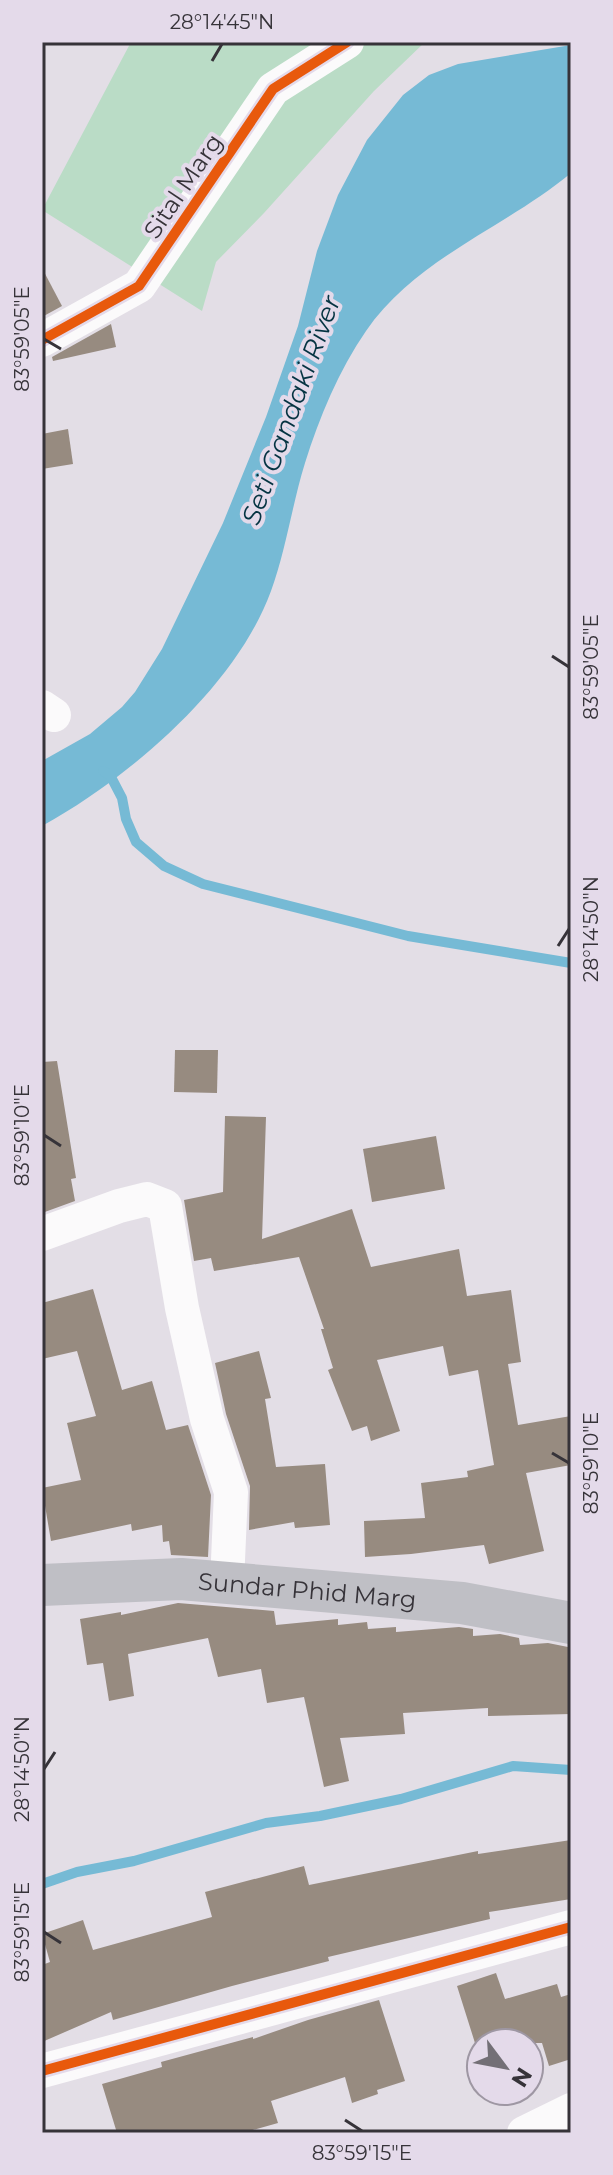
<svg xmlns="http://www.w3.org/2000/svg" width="613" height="2175" font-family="Montserrat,sans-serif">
	<rect width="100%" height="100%" fill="#e3dee6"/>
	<polygon fill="#badcc6" points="131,42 425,42 374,91 264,213 216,262 202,311 42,210"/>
	<path fill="#76bad5" d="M571,45V173C505,228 416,258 366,331C339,370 319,418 305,463C292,505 286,550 271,591C236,687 129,778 42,826V761L90,734L122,707L135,692L162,649L223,523L266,417L298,326L317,251L338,195L367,140L403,95L429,75L458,64Z"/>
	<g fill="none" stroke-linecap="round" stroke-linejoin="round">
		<g stroke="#76bad5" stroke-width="10">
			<polyline points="103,771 110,775 122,798 126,819 136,842 164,866 203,884 408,936 571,963"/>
			<polyline points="42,1884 77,1872 134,1861 266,1823 320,1816 401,1799 513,1766 571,1770"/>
		</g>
	</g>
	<g fill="#978b80">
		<polygon points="42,268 62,306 42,317"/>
		<polygon points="111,324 116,347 53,361 52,357"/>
		<polygon points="68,429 73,464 42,469 42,434"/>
		<polygon points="175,1050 218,1050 217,1093 174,1092"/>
		<polygon points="57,1061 76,1178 71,1179 75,1201 42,1213 42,1062"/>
		<polygon points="225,1116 266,1117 262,1239 352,1209 371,1267 459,1249 467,1296 511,1290 521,1362 508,1364 518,1425 571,1416 571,1465 526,1473 544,1551 489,1564 484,1545 411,1554 365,1557 364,1521 425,1518 421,1483 468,1477 467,1471 494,1465 478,1370 449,1376 443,1346 377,1360 400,1431 371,1441 367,1426 352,1431 328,1370 333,1368 321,1329 324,1329 299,1257 214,1271 211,1258 194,1261 184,1200 223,1192"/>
		<polygon points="436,1136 445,1189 372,1202 363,1149"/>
		<polygon points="93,1289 122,1390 152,1381 166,1430 188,1425 211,1495 208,1557 171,1555 169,1541 163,1542 162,1525 132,1531 131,1524 51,1541 42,1488 81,1480 67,1423 96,1416 77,1351 42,1359 42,1303"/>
		<polygon points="259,1351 271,1398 265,1399 276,1467 325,1464 330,1525 295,1528 294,1522 249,1530 250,1486 226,1414 215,1363"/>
		<polygon points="178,1603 274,1611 276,1625 338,1619 338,1625 367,1622 368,1629 396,1627 396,1632 459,1627 473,1629 473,1636 500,1634 519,1638 520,1645 548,1643 568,1647 571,1714 488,1716 488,1708 403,1713 405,1734 340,1738 349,1781 324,1787 304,1697 267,1703 261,1669 218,1677 208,1638 128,1654 134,1696 109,1701 103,1663 87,1665 80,1619 121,1612 121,1615"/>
		<polygon points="571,1840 571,1899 489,1912 490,1919 328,1957 329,1961 232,1986 113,2020 111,2012 42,2042 42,1965 50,1962 42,1934 83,1920 93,1950 212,1917 205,1892 304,1866 309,1885 478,1851 478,1854"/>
		<polygon points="496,1973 505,1999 557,1984 561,1997 571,1994 571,2059 549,2066 542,2043 475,2043 457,1986"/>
		<polygon points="379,2000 405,2081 377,2090 378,2094 352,2103 345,2077 271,2101 278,2123 242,2133 117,2133 102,2084 162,2067 161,2062 253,2037 253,2039 308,2020"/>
	</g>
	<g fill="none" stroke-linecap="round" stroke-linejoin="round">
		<g stroke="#fbfafb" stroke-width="34">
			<polyline points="42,340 139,286 273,89 347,42"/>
			<polyline points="42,707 54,715"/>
			<polyline points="42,1234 119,1206 147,1199 165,1206 182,1308 207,1419 231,1492 227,1583"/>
			<polyline points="42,2071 571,1927"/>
			<polyline points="524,2133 571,2110"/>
		</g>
		<path stroke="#bfbfc5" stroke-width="42" id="s1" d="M42,1585L181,1579L462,1603L571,1623"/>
		<defs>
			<g id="cycleway">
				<polyline points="42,340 139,286 273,89 347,42"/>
				<polyline points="42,2071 571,1927"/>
			</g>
		</defs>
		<use href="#cycleway" stroke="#e4daea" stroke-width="15"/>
		<use href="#cycleway" stroke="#e8590c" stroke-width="10"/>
	</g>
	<path fill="none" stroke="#363339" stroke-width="3" d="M212,61L222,44M44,339L61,349M552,656L569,667M558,946L569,929M44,1135L61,1146M552,1453L569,1463M44,1769L55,1752M44,1932L61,1943M345,2120L362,2131"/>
	<g text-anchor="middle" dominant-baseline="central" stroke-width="8" stroke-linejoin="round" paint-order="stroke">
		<g font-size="24" fill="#363339" stroke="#e4daea">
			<text transform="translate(183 186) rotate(-56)">Sital Marg</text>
			<text stroke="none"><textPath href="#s1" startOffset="266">Sundar Phid Marg</textPath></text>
		</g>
		<g font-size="26" font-style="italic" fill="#053342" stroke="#e4daea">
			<text transform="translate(291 410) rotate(-70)">Seti Gandaki River</text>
		</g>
	</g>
	<rect width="613" height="2175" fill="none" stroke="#e4daea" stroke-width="88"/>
	<g transform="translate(505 2067) rotate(122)"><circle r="38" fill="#e4daea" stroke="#9e97a3" stroke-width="2"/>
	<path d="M0-6L14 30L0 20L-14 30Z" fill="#736f76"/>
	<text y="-12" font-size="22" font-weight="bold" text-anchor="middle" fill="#363339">N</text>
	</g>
	<rect x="44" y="44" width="525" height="2087" fill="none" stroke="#363339" stroke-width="3"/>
	<g font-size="20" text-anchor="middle" fill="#363339">
		<text x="222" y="29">28°14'45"N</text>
		<text transform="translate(22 339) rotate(-90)" y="7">83°59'05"E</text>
		<text transform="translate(591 667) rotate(-90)" y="7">83°59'05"E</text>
		<text transform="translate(591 929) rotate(-90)" y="7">28°14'50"N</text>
		<text transform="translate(22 1135) rotate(-90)" y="7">83°59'10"E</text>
		<text transform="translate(591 1463) rotate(-90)" y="7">83°59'10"E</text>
		<text transform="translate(22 1769) rotate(-90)" y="7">28°14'50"N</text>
		<text transform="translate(22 1932) rotate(-90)" y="7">83°59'15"E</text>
		<text x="362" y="2160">83°59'15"E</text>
	</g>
</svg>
